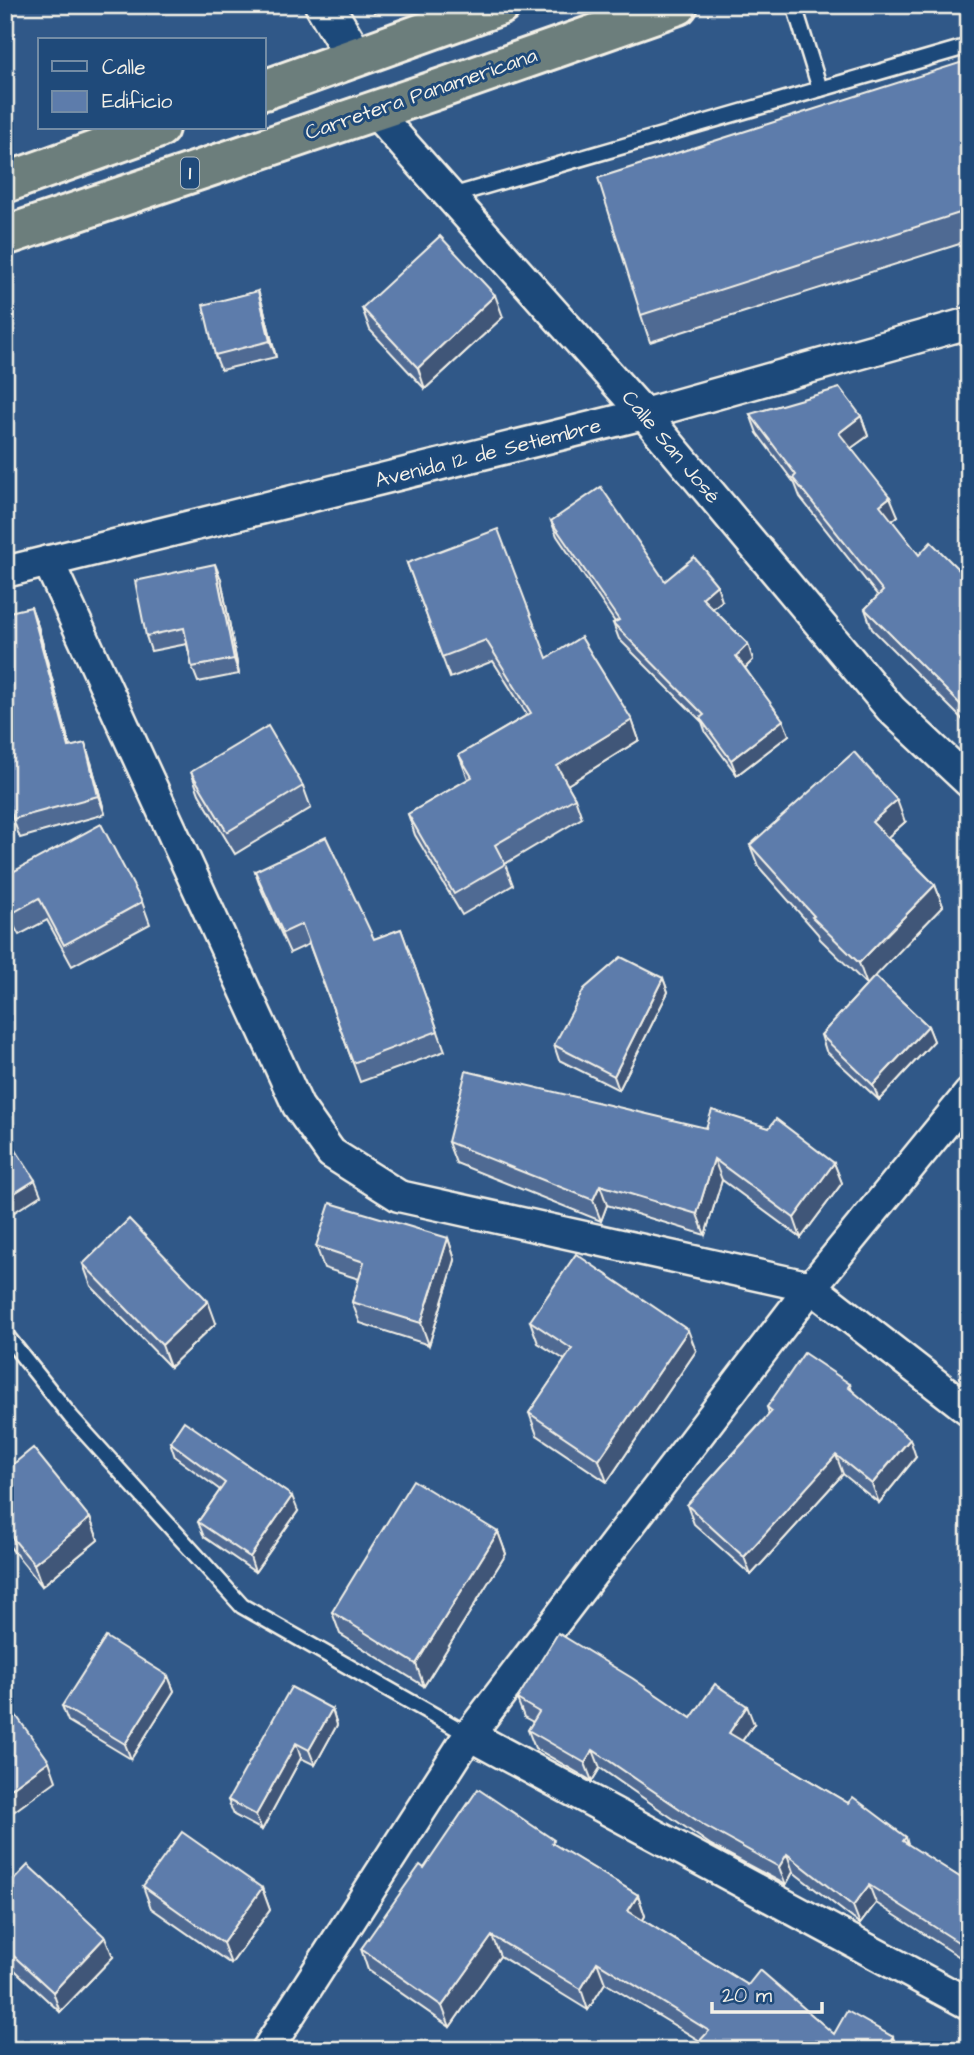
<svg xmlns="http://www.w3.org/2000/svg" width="974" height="2055" font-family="'Architects Daughter',sans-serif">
	<rect width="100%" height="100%" fill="#305888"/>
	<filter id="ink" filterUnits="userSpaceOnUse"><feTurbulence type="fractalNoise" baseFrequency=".0143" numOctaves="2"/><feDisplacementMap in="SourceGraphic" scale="14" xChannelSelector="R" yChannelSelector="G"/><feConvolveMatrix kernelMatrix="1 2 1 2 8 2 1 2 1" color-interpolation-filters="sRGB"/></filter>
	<g filter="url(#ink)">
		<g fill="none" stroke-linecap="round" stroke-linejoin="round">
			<defs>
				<g id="service">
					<polyline points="794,5 820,89"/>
					<polyline points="451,196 969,46"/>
					<polyline points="5,1334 71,1417 242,1606 469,1735"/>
				</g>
				<g id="minor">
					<polyline points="374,111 644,414 891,709 969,782"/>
					<polyline points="48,561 298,1106 331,1153 399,1196 811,1287 969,1410"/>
					<polyline points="5,572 644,414 969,323"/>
					<polyline points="469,1735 969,2004"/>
					<polyline points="267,2050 469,1735 811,1287 969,1094"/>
				</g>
				<polyline id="tertiary" points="324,5 355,57"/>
				<g id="trunk">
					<polyline points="264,90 501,5"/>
					<polyline points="5,183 159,128"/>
					<polyline points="5,236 442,88 678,5"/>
				</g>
			</defs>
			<use href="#service" stroke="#f4f1e8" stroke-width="19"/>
			<use href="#minor" stroke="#f4f1e8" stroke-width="35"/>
			<use href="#tertiary" stroke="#f4f1e8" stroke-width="42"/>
			<use href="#trunk" stroke="#f4f1e8" stroke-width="44"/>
			<use href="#service" stroke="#1f4a7a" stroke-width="14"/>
			<use href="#minor" stroke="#1f4a7a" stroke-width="30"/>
			<use href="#tertiary" stroke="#1f4a7a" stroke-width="37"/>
			<use href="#trunk" stroke="#6c7e7c" stroke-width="38"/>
		</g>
		<g fill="#506b93" stroke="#f4f1e8" stroke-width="2">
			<polygon points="156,5 167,5 158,9"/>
			<polygon points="372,5 394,5 374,13"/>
			<polygon points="969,60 969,241 650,342 641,315"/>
			<polygon points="258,291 263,306 276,357 221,370 215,355"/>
			<polygon points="362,308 503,317 425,389 370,330"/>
			<polygon points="750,414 861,416 868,436 851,448 898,516 892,521 919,555 969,580 969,726 872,629 865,609 878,596 800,497 795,484 757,433"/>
			<polygon points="551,521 665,581 722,601 712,609 748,644 753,660 745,668 789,735 737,775 706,733 702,722 619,639 613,623 615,622 557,536"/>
			<polygon points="407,563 547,658 632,720 639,740 567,785 575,798 582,818 505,864 513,885 462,915 415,835 408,814 468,779 459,755 527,715 493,661 450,678"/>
			<polygon points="221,579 239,674 198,682 192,667 187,644 151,651 146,636"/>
			<polygon points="31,607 38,626 70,747 91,762 105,814 20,838 13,819"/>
			<polygon points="191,772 303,786 311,808 235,854 199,794"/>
			<polygon points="905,822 888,837 935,885 943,906 875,976 928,1026 934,1041 879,1100 826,1051 821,1035 867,985 820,939 818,934 758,866 750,845"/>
			<polygon points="255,871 374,939 401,929 445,1051 360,1082 309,944 290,953 262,891"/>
			<polygon points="5,876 142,902 150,924 72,966 47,920 19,935 5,910"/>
			<polygon points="663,978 668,992 619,1090 559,1060 554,1045"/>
			<polygon points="448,1142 834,1163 842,1183 801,1238 722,1180 705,1235 607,1205 601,1221 456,1163"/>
			<polygon points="448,1238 455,1260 429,1345 360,1323 352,1302 359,1279 324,1268 316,1246"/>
			<polygon points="83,1264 216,1323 170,1367 91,1286"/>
			<polygon points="530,1321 696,1351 607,1482 537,1435 529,1413 565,1360 538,1343"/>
			<polygon points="850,1384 852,1391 916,1457 879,1503 843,1474 751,1575 694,1524 687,1505 769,1414 767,1407"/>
			<polygon points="170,1442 298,1511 255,1572 204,1537 198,1522 220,1490 175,1457"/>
			<polygon points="5,1471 90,1518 98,1540 42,1586 5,1541"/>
			<polygon points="498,1532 506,1554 424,1686 340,1634 332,1612"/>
			<polygon points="168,1676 174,1691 131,1759 68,1721 62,1706"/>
			<polygon points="517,1699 691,1718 754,1724 742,1741 906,1837 908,1845 969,1883 969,1963 876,1903 860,1924 793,1872 786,1885 711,1845 600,1768 592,1781 535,1748 528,1730 533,1722 524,1717"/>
			<polygon points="332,1709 337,1725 315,1765 301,1758 262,1830 234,1815 228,1800"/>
			<polygon points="555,1845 638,1895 645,1916 643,1920 748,1985 834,2034 898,2050 697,2050 695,2046 700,2041 605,1983 588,2010 500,1956 450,2027 368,1970 361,1949 424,1868"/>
			<polygon points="143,1886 262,1888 270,1910 231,1964 151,1908"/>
			<polygon points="5,1889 113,1957 60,2012 5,1961"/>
		</g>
		<g fill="#415778" stroke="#f4f1e8" stroke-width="2">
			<polygon points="258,291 263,306 276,357 270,341"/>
			<polygon points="495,295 503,317 425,389 418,368"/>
			<polygon points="861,416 868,436 846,452 839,433"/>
			<polygon points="890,497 898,516 887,525 880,505"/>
			<polygon points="215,564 221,579 239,674 234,659"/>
			<polygon points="717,585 722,601 707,613 702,598"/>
			<polygon points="31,607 38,626 75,766 69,747"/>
			<polygon points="748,644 753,660 742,671 736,656"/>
			<polygon points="632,720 639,740 564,787 557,766"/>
			<polygon points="783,720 789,735 737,775 731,760"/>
			<polygon points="85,743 91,762 105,814 98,796"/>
			<polygon points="897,800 905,822 880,844 872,822"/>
			<polygon points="935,885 943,906 867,985 859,963"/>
			<polygon points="663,978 668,992 619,1090 614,1076"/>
			<polygon points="928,1026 934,1041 879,1100 873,1085"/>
			<polygon points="714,1159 722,1180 705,1235 697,1214"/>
			<polygon points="834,1163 842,1183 801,1238 794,1218"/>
			<polygon points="35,1180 41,1195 5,1218 5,1199"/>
			<polygon points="600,1185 607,1205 601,1221 593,1200"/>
			<polygon points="448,1238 455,1260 429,1345 421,1323"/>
			<polygon points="208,1301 216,1323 170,1367 162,1345"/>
			<polygon points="688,1330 696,1351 607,1482 599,1460"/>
			<polygon points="910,1439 916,1457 879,1503 872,1484"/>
			<polygon points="836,1455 843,1474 751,1575 744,1557"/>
			<polygon points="292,1496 298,1511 255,1572 250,1557"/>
			<polygon points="90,1518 98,1540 42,1586 34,1564"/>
			<polygon points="498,1532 506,1554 424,1686 416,1664"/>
			<polygon points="168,1676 174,1691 131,1759 125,1744"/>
			<polygon points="747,1706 754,1724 735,1751 729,1733"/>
			<polygon points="332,1709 337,1725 315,1765 309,1750"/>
			<polygon points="296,1743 301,1758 262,1830 256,1815"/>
			<polygon points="593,1750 600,1768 592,1781 585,1763"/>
			<polygon points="49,1761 56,1781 5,1818 5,1793"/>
			<polygon points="787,1854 793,1872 786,1885 779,1867"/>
			<polygon points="869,1885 876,1903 860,1924 853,1906"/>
			<polygon points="262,1888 270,1910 231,1964 223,1943"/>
			<polygon points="638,1895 645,1916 636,1932 628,1911"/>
			<polygon points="492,1936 500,1956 450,2027 442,2006"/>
			<polygon points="105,1937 113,1957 60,2012 53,1992"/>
			<polygon points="597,1962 605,1983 588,2010 581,1989"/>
			<polygon points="893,2037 898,2050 886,2050"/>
		</g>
		<g fill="#5d7cab" stroke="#f4f1e8" stroke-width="2">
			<polygon points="969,60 969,210 641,315 598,178"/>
			<polygon points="440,236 495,295 418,368 362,308"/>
			<polygon points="258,291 270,341 215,355 203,305"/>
			<polygon points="840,388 861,416 839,433 890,497 880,505 919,555 931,542 969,580 969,713 865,609 883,591 793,478 796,475 750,414"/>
			<polygon points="601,487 665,581 694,557 717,585 702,598 748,644 736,656 783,720 731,760 700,718 704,715 613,623 619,620 551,521"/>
			<polygon points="498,529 547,658 581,637 632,720 557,766 575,798 495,845 505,864 454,894 408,814 472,777 459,755 531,713 486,640 442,657 407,563"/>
			<polygon points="215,564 234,659 192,667 184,628 146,636 135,581"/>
			<polygon points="31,607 69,747 85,743 98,796 13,819 5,789 5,613"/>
			<polygon points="268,726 303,786 227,832 191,772"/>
			<polygon points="854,752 897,800 872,822 935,885 859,963 812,917 814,916 750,845"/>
			<polygon points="101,824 142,902 64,945 39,898 11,914 5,903 5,876"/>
			<polygon points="326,837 374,939 401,929 438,1031 353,1063 302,924 283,933 255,871"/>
			<polygon points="621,957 663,978 614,1076 554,1045 584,989"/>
			<polygon points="875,976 928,1026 873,1085 821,1035"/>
			<polygon points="466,1071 706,1128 712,1110 769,1128 776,1119 834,1163 794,1218 714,1159 697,1214 600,1185 593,1200 448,1142"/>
			<polygon points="5,1133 35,1180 5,1199"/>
			<polygon points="330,1203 448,1238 421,1323 352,1302 364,1262 316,1246"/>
			<polygon points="129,1219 208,1301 162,1345 83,1264"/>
			<polygon points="576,1254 688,1330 599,1460 529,1413 572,1349 530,1321"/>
			<polygon points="804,1353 850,1384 848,1387 910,1439 872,1484 836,1455 744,1557 687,1505 772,1411 767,1407"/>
			<polygon points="184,1421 292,1496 250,1557 198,1522 225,1483 170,1442"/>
			<polygon points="33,1448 90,1518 34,1564 5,1529 5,1471"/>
			<polygon points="413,1480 498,1532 416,1664 332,1612"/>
			<polygon points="558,1633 632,1678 691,1718 715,1684 747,1706 729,1733 848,1803 853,1797 906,1837 903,1841 969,1883 969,1949 869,1885 853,1906 787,1854 779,1867 705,1826 593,1750 585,1763 528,1730 539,1712 517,1699"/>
			<polygon points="106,1637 168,1676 125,1744 62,1706"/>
			<polygon points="291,1687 332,1709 309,1750 296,1743 256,1815 228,1800"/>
			<polygon points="15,1714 49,1761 5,1793 5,1721"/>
			<polygon points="478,1789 554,1840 552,1843 638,1895 628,1911 748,1985 760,1970 834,2034 847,2011 893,2037 886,2050 700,2050 695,2046 709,2031 597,1962 581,1989 492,1936 442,2006 361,1949 420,1865 424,1868"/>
			<polygon points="182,1832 262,1888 223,1943 143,1886"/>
			<polygon points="28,1865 105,1937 53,1992 5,1948 5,1889"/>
		</g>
	</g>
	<g text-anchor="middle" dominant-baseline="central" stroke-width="6" stroke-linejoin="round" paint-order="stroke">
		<rect fill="#1f4a7a" stroke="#b4bfc7" stroke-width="2" x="181" y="157.5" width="18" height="31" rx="5"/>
		<g font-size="19" font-weight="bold" fill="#f4f1e8">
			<text x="190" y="173">1</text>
		</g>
		<g font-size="21" fill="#f4f1e8" stroke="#1f4a7a">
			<text transform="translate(421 94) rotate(-19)">Carretera Panamericana</text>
			<text transform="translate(671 447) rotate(50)">Calle San José</text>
			<text transform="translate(488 453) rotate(-14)">Avenida 12 de Setiembre</text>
		</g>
	</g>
	<rect width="974" height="2055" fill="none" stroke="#1f4a7a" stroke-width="28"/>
	<rect x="14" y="14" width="946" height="2027" fill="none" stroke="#f4f1e8" stroke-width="2.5" filter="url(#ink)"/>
	<rect x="38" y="38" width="228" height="91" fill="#1f4a7a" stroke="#748da6" stroke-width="2"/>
	<rect x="52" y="61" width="35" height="10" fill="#1f4a7a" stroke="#748da6" stroke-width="2"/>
	<text x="102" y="74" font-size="21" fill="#f4f1e8">Calle</text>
	<rect x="52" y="91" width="35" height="21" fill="#5d7cab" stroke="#748da6" stroke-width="2"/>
	<text x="102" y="108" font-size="21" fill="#f4f1e8">Edificio</text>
	<path d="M712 2002v10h110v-10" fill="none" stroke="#f4f1e8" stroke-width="3.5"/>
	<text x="722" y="2002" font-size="21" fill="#f4f1e8" stroke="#1f4a7a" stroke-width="5" paint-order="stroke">20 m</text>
</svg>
